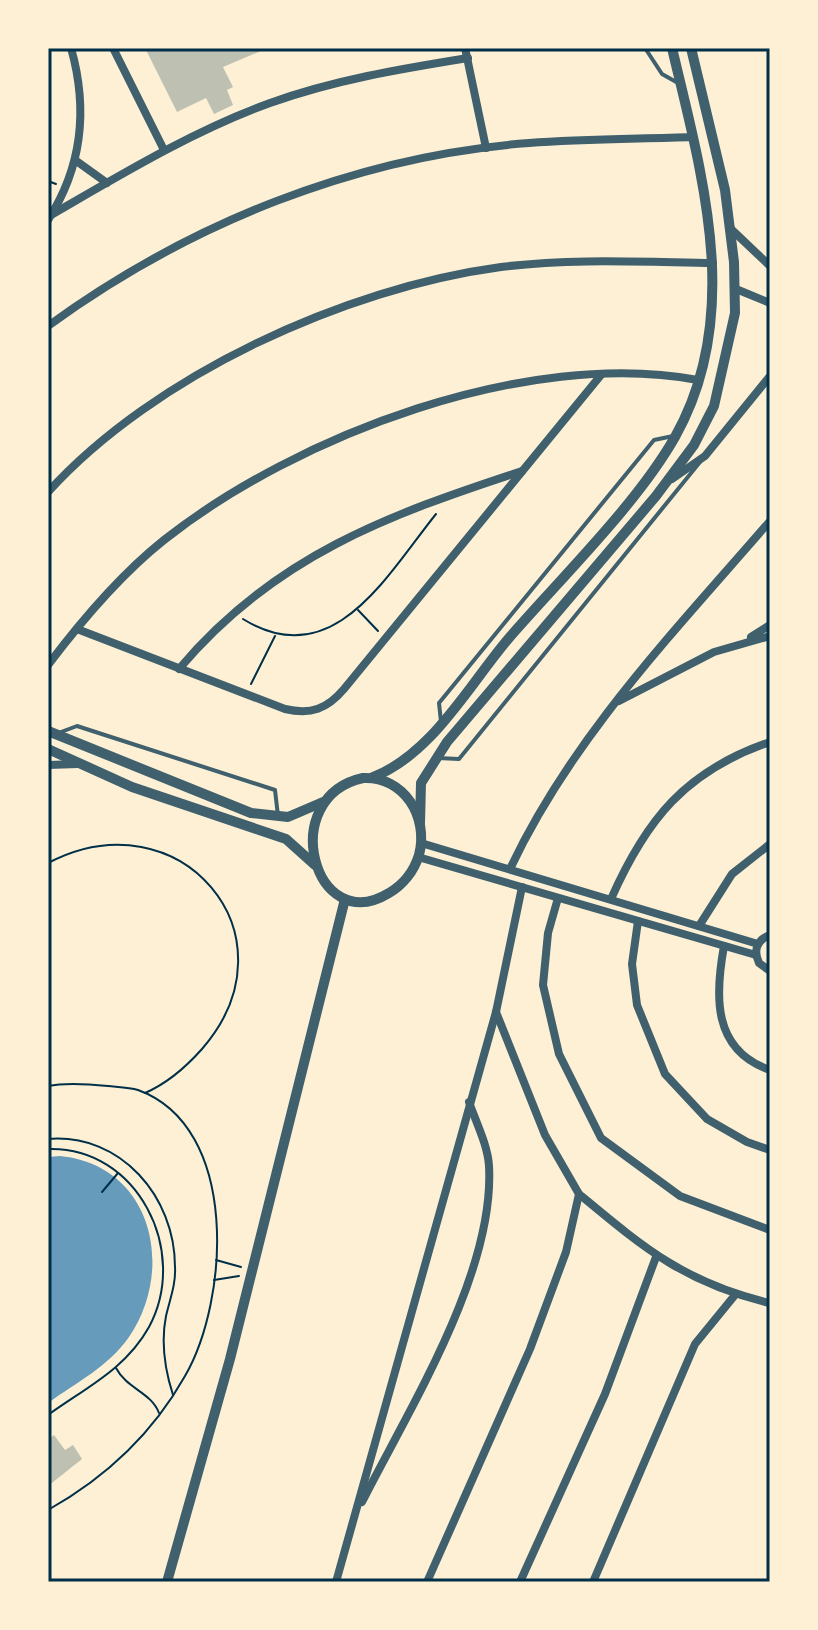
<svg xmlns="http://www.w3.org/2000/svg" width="818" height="1630" font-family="'Alegreya Sans',sans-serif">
	<rect width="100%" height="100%" fill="#fdf0d5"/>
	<path fill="#669bbc" d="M60,1156C152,1165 176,1268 129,1337C108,1367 77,1382 48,1403V1157Z"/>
	<g fill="#bec0b2">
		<polygon points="145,48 268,48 223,67 233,87 227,90 233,105 214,114 206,98 177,112"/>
		<polygon points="54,1435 65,1450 73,1445 82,1459 48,1486 48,1440"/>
	</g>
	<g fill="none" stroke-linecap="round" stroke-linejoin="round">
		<g stroke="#003049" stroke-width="2">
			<polyline points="48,181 56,184"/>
			<polyline points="358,610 378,631"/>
			<path d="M243,619C333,675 387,575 436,514"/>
			<polyline points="251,684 275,636"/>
			<path d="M48,863C179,794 301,935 202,1049C186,1067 168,1083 145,1093"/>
			<path d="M48,1086C67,1082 89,1084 108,1086C118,1087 129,1087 138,1090C240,1127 229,1300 185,1376C153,1433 105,1478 48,1510"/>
			<path d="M48,1139C121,1133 175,1197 175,1267C176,1284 170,1299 166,1316C161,1341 165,1370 173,1395"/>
			<path d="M48,1149C137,1146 190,1251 149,1327C125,1370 85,1388 48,1415"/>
			<polyline points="102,1192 118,1173"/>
			<polyline points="216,1260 241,1267"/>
			<polyline points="214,1280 239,1276"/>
			<path d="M116,1368C127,1389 151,1392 159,1413"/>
		</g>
		<g stroke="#3f606c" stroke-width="4">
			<polyline points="645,48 662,74 678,83"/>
			<polyline points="441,722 439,703 654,440 673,436"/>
			<polyline points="61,732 77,726 275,790 278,816"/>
			<polyline points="438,758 459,759 700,462"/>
		</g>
		<g stroke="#3f606c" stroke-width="8">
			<polyline points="113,48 164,150"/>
			<polyline points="465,48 486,148"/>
			<polyline points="75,160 107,183"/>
			<path d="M51,215C122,174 193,131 270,103C334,80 400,69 468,58"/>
			<path d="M48,220C82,167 88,108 71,48"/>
			<polyline points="731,229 770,266"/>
			<polyline points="736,289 770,303"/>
			<path d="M48,326C188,224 356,156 529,143C583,139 638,139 693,137"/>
			<polyline points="672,479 705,456 770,376"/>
			<path d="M48,492C154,375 345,288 501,267C571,258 643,262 713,263"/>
			<path d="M77,629L285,709C311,715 327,709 344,689L601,375"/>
			<polyline points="751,637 770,625"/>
			<path d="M48,665C82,620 120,575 164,540C297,435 527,348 698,380"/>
			<path d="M179,669C274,556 388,515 522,471"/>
			<polyline points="619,701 714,652 770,636"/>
			<polyline points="48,765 78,764"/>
			<polyline points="421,843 758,944"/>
			<polyline points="418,857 756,955"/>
			<path d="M510,869C572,737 675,631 770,521"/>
			<polyline points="558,898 548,933 543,985 559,1054 601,1138 680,1196 770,1230"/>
			<path d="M611,899C646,820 685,771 770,742"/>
			<polyline points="638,921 632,964 637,1005 665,1074 707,1119 747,1142 770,1150"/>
			<polyline points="699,926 732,874 770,844"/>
			<path d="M770,935C757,940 753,950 759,963L770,971"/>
			<path d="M724,946C715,995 712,1050 770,1070"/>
			<path d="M579,1194C644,1248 685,1283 770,1303"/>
			<path d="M362,1502C409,1409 495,1273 489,1166C488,1146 476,1122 469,1102"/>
			<polyline points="336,1582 496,1012 522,887"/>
			<polyline points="427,1582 530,1349 566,1252 579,1194 545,1135 496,1012"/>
			<polyline points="520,1582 605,1394 656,1257"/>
			<polyline points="593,1582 695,1344 735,1295"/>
		</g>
		<g stroke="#3f606c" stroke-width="10">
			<polyline points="48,731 251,813 288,817 323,802"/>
			<polyline points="48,749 132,787 286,839 315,865"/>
			<path d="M363,778C404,776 429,817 419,855C414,871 403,885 389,893C314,939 276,797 363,778Z"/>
			<path d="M371,778C432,755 468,686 509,638C561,578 637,504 675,437C744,315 702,175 672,48"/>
			<polyline points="420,823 421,783 447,742 656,496 694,445 714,406 735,313 734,262 725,190 691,48"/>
			<polyline points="167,1582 230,1359 345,899"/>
		</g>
	</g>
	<rect width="818" height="1630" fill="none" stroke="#fdf0d5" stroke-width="100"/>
	<rect x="50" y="50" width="718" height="1530" fill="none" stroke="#003049" stroke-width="3"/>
</svg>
